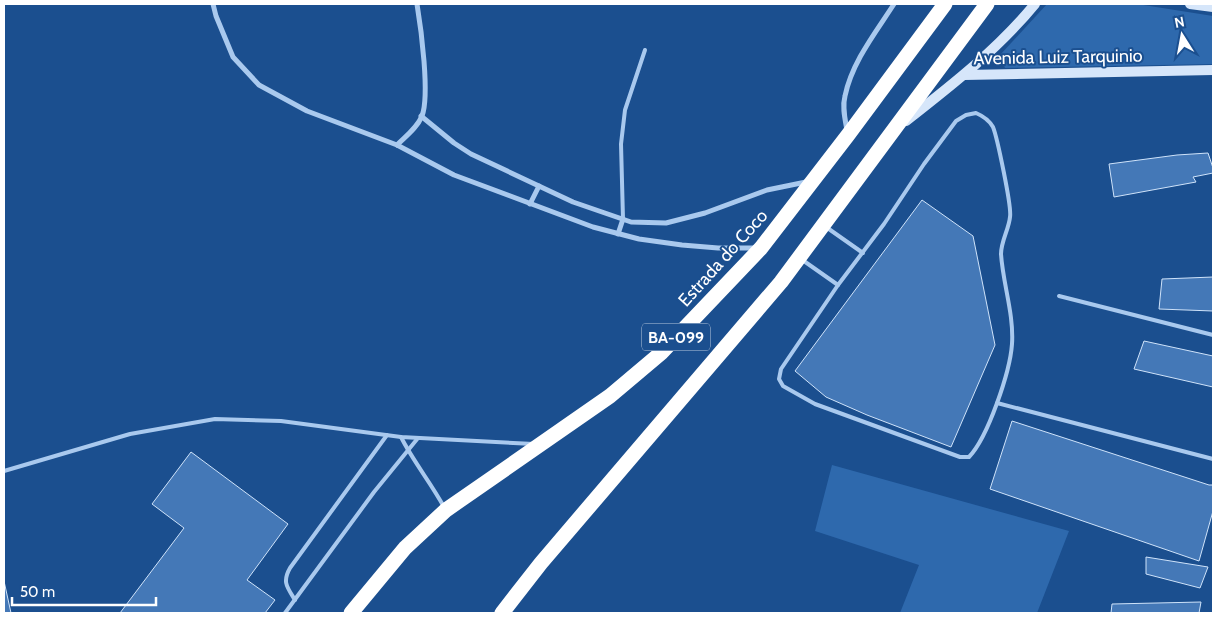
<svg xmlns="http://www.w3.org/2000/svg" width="1217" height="617" font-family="Cabin,sans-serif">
	<rect width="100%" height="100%" fill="#1b4f8f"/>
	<g fill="#2e69ad">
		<polygon points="1047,4 1137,4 1213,16 1213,64 1005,68 1000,55"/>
		<polygon points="832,465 1069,531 1037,613 900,613 919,565 815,531"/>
	</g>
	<g fill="#4478b7" stroke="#cfe3fa">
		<polygon points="1208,153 1213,168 1213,173 1193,177 1196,182 1114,197 1109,164 1177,155"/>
		<polygon points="922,200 973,236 995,345 951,447 867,415 826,397 795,371"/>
		<polygon points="1213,277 1213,311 1159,309 1162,279"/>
		<polygon points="1144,341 1213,356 1213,387 1134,369"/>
		<polygon points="1012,421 1209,485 1213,485 1213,511 1199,561 990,489"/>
		<polygon points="191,452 288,524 247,580 275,600 265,613 120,613 184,528 152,504"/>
		<polygon points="1146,557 1208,567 1200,588 1146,574"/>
		<polygon points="4,581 11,613 4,613"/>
		<polygon points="1201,602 1199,613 1111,613 1112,604"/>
	</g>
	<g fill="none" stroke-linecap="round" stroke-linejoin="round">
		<g stroke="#a9c9ee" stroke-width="4">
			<path d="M976,113C983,116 989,120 993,127C997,137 1012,207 1010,217C1009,229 1001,241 1001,254C1003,284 1014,314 1012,344C1010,372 988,437 969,457H960L815,404L783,386L779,379L781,369L838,285L884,224L924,164L956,121L966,115Z"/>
			<polyline points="623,219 621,144 625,110 645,50"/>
			<polyline points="826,227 863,253"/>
			<polyline points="801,259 838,285"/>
			<polyline points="1059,296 1213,335"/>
			<polyline points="997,403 1213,459"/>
			<path d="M401,437C413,461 431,483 444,507"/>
			<polyline points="4,471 130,434 215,419 281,421 401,437 534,444"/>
			<path d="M295,600C287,587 282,582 290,568L387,435"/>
			<polyline points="285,613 374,492 418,438"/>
		</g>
		<g stroke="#a9c9ee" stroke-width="5">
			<polyline points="213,4 216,16 233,57 259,85 307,111 397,145 454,175 593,227 639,239 682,245 718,248 756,248"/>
			<polyline points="421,116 454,143 471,154 573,202 631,222 666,223 705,213 767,190 806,182"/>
			<path d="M847,130C845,119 842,107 845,96C852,62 876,32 894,4"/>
			<path d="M397,145C406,136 417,128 422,116C430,95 421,28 417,4"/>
			<polyline points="530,204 539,186"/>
			<polyline points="618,234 623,219"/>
		</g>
		<g stroke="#d6e6fa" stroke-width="10">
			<polyline points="1190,4 1213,7"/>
			<polyline points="964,75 1213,70"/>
			<path d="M906,121C952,85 998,49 1035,4"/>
		</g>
		<g stroke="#fff" stroke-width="15">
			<polyline points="351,613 405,548 446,510 610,396 661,353 761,248 848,135 945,4"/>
			<polyline points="502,613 541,563 781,282 987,4"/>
		</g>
	</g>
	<g text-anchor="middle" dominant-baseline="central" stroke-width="4" stroke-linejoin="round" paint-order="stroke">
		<rect fill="#1b4f8f" stroke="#bbcadd" stroke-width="1" x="642" y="323.5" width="68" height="27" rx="4"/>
		<g font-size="16" font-weight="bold" fill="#fff">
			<text x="676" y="337">BA-099</text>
		</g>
		<g font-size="18" fill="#fff" stroke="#1b4f8f">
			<text transform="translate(1058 57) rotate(-1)">Avenida Luiz Tarquinio</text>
			<text transform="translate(723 258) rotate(-48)">Estrada do Coco</text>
		</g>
	</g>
	<rect width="1217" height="617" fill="none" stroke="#ffffff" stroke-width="10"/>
	<g transform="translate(1182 35) rotate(349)" stroke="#1b4f8f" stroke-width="4" paint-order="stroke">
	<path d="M0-4L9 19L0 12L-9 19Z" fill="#ffffff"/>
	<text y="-8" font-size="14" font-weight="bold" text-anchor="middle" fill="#ffffff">N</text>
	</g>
	<path d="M12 597v8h144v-8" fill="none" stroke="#ffffff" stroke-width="2.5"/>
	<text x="20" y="597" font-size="15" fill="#ffffff" stroke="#1b4f8f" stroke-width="4" paint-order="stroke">50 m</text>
</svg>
